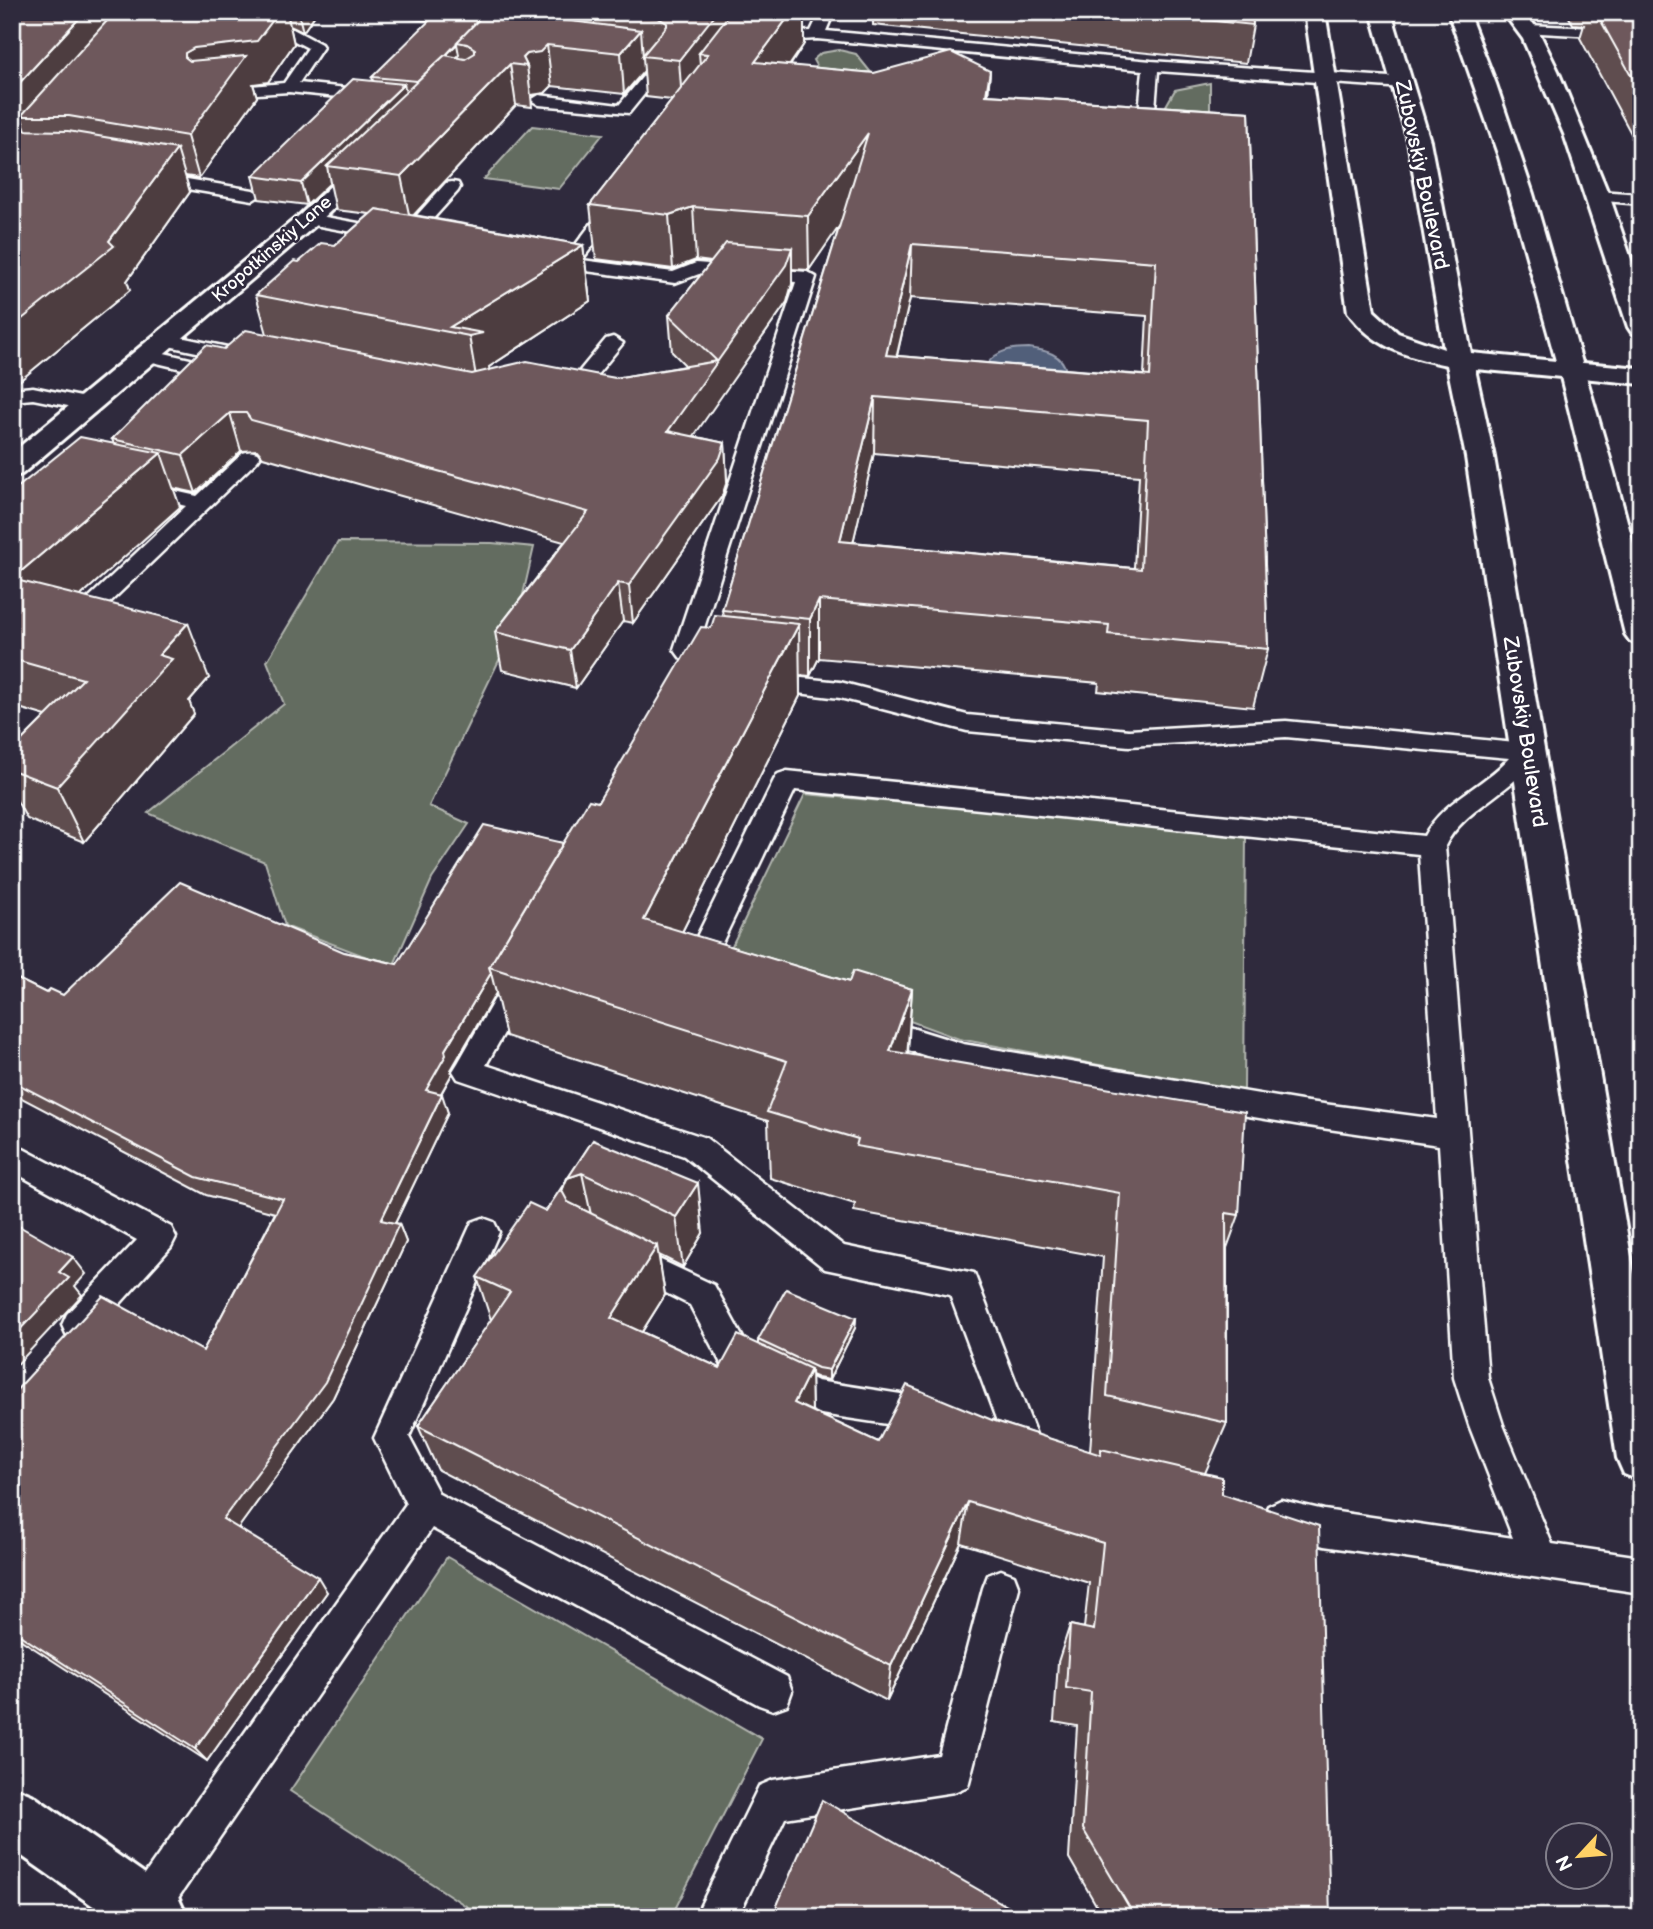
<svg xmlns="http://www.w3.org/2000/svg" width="1653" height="1929" font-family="'Balsamiq Sans',sans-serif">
	<rect width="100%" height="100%" fill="#2f2a3d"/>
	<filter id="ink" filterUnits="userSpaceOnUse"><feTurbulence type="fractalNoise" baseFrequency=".0143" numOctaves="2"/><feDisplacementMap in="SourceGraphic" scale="14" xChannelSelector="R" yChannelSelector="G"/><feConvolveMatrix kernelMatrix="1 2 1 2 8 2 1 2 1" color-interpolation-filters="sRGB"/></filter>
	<g filter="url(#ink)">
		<g fill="#646c60" stroke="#b2b6b0" stroke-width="2">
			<polygon points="839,50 856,54 877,80 826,84 813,60 821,53"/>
			<polygon points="1210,83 1210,143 1163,111 1175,90"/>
			<polygon points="532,126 603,134 559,189 484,179"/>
			<polygon points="338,542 492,543 534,547 516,625 429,806 469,824 432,879 393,967 285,926 265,862 148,813 284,704 267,661"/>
			<polygon points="805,794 1246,834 1244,1092 959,1039 728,954"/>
			<polygon points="447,1557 762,1739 671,1917 483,1917 290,1791"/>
		</g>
		<path fill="#515e7a" stroke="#979eaf" stroke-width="2" d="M1029,348C1044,350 1064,354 1066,372L988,363C998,350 1012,348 1029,348Z"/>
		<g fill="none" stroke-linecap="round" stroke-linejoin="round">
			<defs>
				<g id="service">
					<path d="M385,12C405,12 466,7 479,19L472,23L392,16Z"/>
					<polygon points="820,12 834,12 826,31 1151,61 1404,78 1412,83 1404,88 1158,71 1153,134 1145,139 1137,134 1143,70 817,39 768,42 761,38 768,34 811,31"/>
					<polygon points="1528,25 1594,28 1601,32 1594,36 1523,32 1521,29 1523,26"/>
					<polygon points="254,26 293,29 321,44 323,47 299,83 376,91 384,96 376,101 289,92 213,97 210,94 218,89 284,83 308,48 285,36 249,33 247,30"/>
					<polygon points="647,58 665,62 668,65 629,113 539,105 531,100 539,95 619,105 650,68 639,63"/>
					<polygon points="151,173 253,190 261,195 253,200 145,182 143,178"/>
					<polygon points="452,182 458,183 460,187 458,191 413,241 401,241 398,237 401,233 446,183"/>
					<polygon points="1598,191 1641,194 1641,204 1592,200 1590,196"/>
					<path d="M616,198L625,203L582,260L673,272L696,263L807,272L816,277L698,647L726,675L722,681C704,686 684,664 674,649L796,282L699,274L675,283L564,268L561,264L564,260L610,199Z"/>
					<polygon points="309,214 391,229 400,234 391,239 303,223 300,219"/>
					<polygon points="166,334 246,351 249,355 239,361 159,344 156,340"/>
					<polygon points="613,337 623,343 592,381 553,391 546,389 543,385 546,381 578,373 606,339"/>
					<polygon points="147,349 220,366 223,370 213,380 199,380 196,376 199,373 140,359 137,355 140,351"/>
					<polygon points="33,387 95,400 98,404 95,408 88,410 33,399 12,401 12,389"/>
					<polygon points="250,451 257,453 260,457 257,461 79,632 71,634 63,632 59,627 63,622 186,506 132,493 128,489 132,485 139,483 197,496 243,453"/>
					<path d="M764,674L840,682L967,715L1129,730L1286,721L1537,745L1540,751C1516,792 1464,807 1445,846L1488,1378L1503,1425L1552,1544L1641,1557V1593L1324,1546L1268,1530L1263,1518L1268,1506L1281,1500L1324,1510L1513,1538L1469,1425L1454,1378L1439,1145L1301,1125L963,1068L863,1035L859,1027L863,1019L873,1016L963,1044L1301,1101L1437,1119L1419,854L795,790L710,968L712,972L708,980L698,983L684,979L680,971L774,780L778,774L787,771L1424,836C1443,800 1483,787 1509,758L1286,737L1129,746L967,731L840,698L756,688L752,682L756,676Z"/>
					<polygon points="519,971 529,974 533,982 486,1065 706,1138 844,1246 974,1273 1040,1445 1045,1447 1051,1459 1045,1471 1033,1476 1015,1470 950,1295 825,1269 684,1156 458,1079 453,1071 458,1063 509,974"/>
					<polygon points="12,1143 171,1227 176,1237 171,1247 91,1336 79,1340 67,1336 62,1325 67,1314 137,1240 12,1171"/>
					<polygon points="483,1218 494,1222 499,1232 409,1437 439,1494 787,1677 792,1691 787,1705 773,1710 759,1705 432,1528 165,1917 128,1917 125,1909 131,1894 406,1504 374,1438 472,1222"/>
					<polygon points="629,1245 714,1285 749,1349 817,1381 907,1395 942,1408 947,1420 942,1432 930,1436 907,1427 814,1413 725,1371 690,1305 618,1269 613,1259 618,1249"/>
					<polygon points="1001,1570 1014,1575 1019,1588 968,1786 954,1792 785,1818 738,1917 695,1917 759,1786 773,1780 939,1755 983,1588 988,1575"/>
				</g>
				<g id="minor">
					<polygon points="1503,12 1525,12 1539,32 1558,71 1610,198 1641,288 1641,335 1632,333 1628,327 1564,134 1523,39"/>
					<polygon points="372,152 380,154 383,159 380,164 317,224 22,474 12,477 12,453 301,214 364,154"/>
					<polygon points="1572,362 1641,368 1641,384 1563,376 1559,370 1563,364"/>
				</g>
				<polygon id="secondary" points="12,1787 32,1795 178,1897 187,1917 109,1917 12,1849"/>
				<path id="primary" d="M1305,12H1325L1374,311L1398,333L1444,349L1408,141L1371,12H1391L1430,141L1471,353L1556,361L1499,157L1448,12H1468L1496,84L1533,194L1613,469L1641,573V644L1630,641L1625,634L1561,377L1475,369L1494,457L1641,1315V1481L1624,1474L1617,1458L1466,457L1447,365C1407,357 1373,347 1348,312Z"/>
			</defs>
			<use href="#service" stroke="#fff" stroke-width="5"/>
			<use href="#minor" stroke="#fff" stroke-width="6"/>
			<use href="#secondary" stroke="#fff" stroke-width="6"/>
			<use href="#primary" stroke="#fff" stroke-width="6"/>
			<use href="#service" fill="#2f2a3d" fill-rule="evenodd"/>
			<use href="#minor" fill="#2f2a3d" fill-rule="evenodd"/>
			<use href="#secondary" fill="#2f2a3d" fill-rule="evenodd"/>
			<use href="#primary" fill="#2f2a3d" fill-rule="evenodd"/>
		</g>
		<g fill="#5f4d4f" stroke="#fff" stroke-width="2" fill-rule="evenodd">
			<polygon points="12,12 317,12 303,32 290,26 294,44 268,82 253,84 257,97 199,178 185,176 190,192 127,281 130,290 12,387"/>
			<path d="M474,12H804V44L790,66L874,73L990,71L988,95L1249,112L1268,649L1253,707L1098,691L1099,683L819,658L810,676L800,675V696L682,932L849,982L912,989L908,1054L1239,1215L1227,1248V1423L1205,1473L1222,1494L1330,1917H1103L1069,1858L1077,1726L1054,1722L1058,1662L1070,1625L1084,1628L1089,1583L961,1543L887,1701L438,1470L418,1426L491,1320L477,1277L546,1211L593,1140L703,1233L683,1267L659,1255L665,1295L642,1332L720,1368L758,1345V1340L856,1318L855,1328L829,1380L818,1378L811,1375L812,1411L878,1442L992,1420L1090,1452L1103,1257L854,1211L855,1204L770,1178L768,1121L506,1036L496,993L451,1070L452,1074L441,1094L448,1113L395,1223L399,1224L406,1242L333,1398L238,1528L327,1592L207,1761L12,1634V1395L203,1351L275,1213L206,1195L12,1093V976L46,993L63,995L344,952L397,964L563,843L598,802L711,628L723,616L722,610L840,224L809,270L792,269V284L787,302L693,436L725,443L727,481L722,496L633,623L623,621L576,688L502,670L495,632L564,542L263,457L257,450L241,451L196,493L173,488L180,507L80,596L209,678L189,701L194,714L84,842L27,819L12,792V750L46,716L12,706V492L114,444L112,439L224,349L267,334L256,295L299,262L335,245L370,214L336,210L330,183L307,205L259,199L253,176L373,81L372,77L482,16L485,13ZM644,71L646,97L672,100L590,205L596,259L673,269L696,260L711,262L669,315L672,352L686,366L615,378L489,370V367L590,301L583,245L414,215L516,105L532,107L531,96L532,95L545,93L552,86L624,94ZM910,298L1147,316L1144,375L897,356ZM874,453L1139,476L1134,568L853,542Z"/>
			<polygon points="873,12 1252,12 1253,25 1246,63 873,25"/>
			<polygon points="1566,12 1641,12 1641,152 1580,38 1584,25 1573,24"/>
		</g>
		<g fill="#4d3e40" stroke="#fff" stroke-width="2">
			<polygon points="85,12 133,12 21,116 27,133 12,150 12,91"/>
			<polygon points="279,12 287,12 294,44 268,82 253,84 257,97 199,178 187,136 185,53 194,48"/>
			<polygon points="298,12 317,12 303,32"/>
			<polygon points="562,12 564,12 568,47 560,16"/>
			<polygon points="716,12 743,12 708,54 699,53 701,76 682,101 679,60"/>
			<polygon points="792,12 804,12 804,44 757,113 755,62"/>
			<polygon points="641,30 644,71 624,94 621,53"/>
			<polygon points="457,44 459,55 423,93 421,81"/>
			<polygon points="547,45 552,86 545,93 532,95 531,96 527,66 523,58 527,54"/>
			<polygon points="510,64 516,105 410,219 401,176"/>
			<polygon points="990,71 986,122 986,95"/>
			<polygon points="404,84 409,106 327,166 330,183 307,205 301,183"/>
			<polygon points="868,133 867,186 809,270 808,216"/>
			<polygon points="177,149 190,192 127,281 130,290 12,387 12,327 109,241"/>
			<polygon points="693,207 696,260 673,269 669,215"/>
			<polygon points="912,244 910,298 887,398 886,355"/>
			<polygon points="583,245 590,301 489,367 493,391 479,394 469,336 450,327"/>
			<polygon points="792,248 792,284 787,302 671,469 668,431"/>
			<polygon points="875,397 874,453 840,599 840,541"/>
			<polygon points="230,413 241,451 196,493 183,455"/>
			<polygon points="725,443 727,481 722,496 633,623 629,585"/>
			<polygon points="161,453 180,507 38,634 12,579"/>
			<polygon points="618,583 623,621 576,688 570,650"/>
			<polygon points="819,600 819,658 810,676 810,619"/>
			<polygon points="188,623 209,678 189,701 194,714 84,842 57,787 159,655"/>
			<polygon points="799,624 800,696 653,990 644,920"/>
			<polygon points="12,833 17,841 12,846"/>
			<polygon points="491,973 496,993 451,1070 452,1074 432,1109 426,1090 445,1050"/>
			<polygon points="912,989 907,1058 890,1051"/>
			<polygon points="442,1094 448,1113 388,1238 381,1220"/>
			<polygon points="582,1173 593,1224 574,1241 562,1191 567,1178"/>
			<polygon points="698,1183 703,1233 683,1267 676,1217"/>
			<polygon points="399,1224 406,1242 333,1398 234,1534 223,1519"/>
			<polygon points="657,1246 665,1295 621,1365 611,1318"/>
			<polygon points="73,1257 86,1274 75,1286 82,1295 12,1370 12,1338 59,1272"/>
			<polygon points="856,1318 855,1328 829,1380 829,1370"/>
			<polygon points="811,1369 812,1415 794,1403"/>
			<polygon points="968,1502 961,1543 887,1701 891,1666"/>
			<polygon points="318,1577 327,1592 207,1761 195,1749"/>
		</g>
		<g fill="#6e595c" stroke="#fff" stroke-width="2" fill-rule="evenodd">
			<polygon points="12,12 85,12 12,91"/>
			<polygon points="115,12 279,12 257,41 194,48 185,53 185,57 190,61 246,56 187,136 69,116 21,116"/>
			<polygon points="438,12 482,16 446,55 445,55 417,81 372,77"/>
			<polygon points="486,12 509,15 516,12 562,12 560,16 564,20 641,30 621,53 547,45 540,52 527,54 523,58 527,66 510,64 401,176 327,166 445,55 465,59 475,53 475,49 467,44 457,42"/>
			<polygon points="597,12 717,12 679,60 642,56 667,26 667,23 658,18"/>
			<path d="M731,12H792L755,62L874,73L951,52L990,71L986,95L1249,112L1268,649L1108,634L1109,625L819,600L810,619L722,610L868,133L808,216L693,207L669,215L590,205L708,54L699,53ZM912,244L1156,262L1150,376L886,355ZM875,397L1148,420L1141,569L840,541Z"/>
			<polygon points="1127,12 1252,12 1253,25"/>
			<polygon points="1596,12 1641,12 1641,93"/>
			<polygon points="353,79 404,84 301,183 253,176"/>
			<polygon points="12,130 68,131 177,149 109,241 114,246 12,327"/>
			<polygon points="376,209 583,245 450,327 483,333 469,336 256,295 294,261 299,262 321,243 335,245"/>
			<polygon points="726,243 792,248 786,265 668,431 725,443 720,458 629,585 618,583 570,650 495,632 588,512 251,420 246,413 230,413 183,455 112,439 206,345 224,349 246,330 472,374 527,361 615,378 717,361 669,315"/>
			<polygon points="80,437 161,453 12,579 188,623 159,655 172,659 57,787 12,770 12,750 83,679 12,659 12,492"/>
			<polygon points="715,615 799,624 644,920 849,982 853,971 912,989 890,1051 1245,1112 1239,1215 1226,1213 1227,1423 1107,1396 1120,1193 856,1146 858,1139 767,1112 787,1061 489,967 589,800 598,802 701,627 711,628"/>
			<polygon points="484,825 563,843 489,967 491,973 445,1050 446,1055 426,1090 442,1094 381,1220 399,1224 325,1382 223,1519 318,1577 195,1749 12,1630 12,1395 103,1296 203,1351 283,1199 196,1177 12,1081 12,976 46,993 50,989 63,995 180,882 344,952 397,964"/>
			<polygon points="593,1140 698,1183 676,1217 582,1173 567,1178 562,1191 568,1202 657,1246 611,1318 720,1368 738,1335 811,1369 794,1403 878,1442 907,1385 992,1420 1101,1455 1101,1449 1222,1477 1222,1494 1319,1526 1330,1917 1135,1917 1083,1829 1091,1692 1066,1688 1070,1625 1094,1630 1103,1543 968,1502 891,1666 418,1426 510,1292 477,1277 529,1203 546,1211"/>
			<polygon points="12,1222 73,1257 59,1272 69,1278 12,1338"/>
			<polygon points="786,1289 856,1318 829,1370 818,1368 758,1340"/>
			<polygon points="822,1800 1026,1917 772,1917"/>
		</g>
	</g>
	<g text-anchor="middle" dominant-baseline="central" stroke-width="5" stroke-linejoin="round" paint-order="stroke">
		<g font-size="18" fill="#fff" stroke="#2f2a3d">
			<text transform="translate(272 249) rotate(-41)">Kropotkinskiy Lane</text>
		</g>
		<g font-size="21" fill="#fff" stroke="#2f2a3d">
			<text transform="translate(1422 175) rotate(78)">Zubovskiy Boulevard</text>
			<text transform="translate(1525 732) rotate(81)">Zubovskiy Boulevard</text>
		</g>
	</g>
	<rect width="1653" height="1929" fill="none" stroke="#2f2a3d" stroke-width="42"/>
	<rect x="21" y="21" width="1611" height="1887" fill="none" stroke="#fff" stroke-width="2.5" filter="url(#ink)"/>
	<g transform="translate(1579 1856) rotate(244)"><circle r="33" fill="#2f2a3d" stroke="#827f8b" stroke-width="2"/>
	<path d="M0-5L12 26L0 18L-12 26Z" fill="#ffd166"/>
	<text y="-10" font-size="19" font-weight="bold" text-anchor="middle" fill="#ffffff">N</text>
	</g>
</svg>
